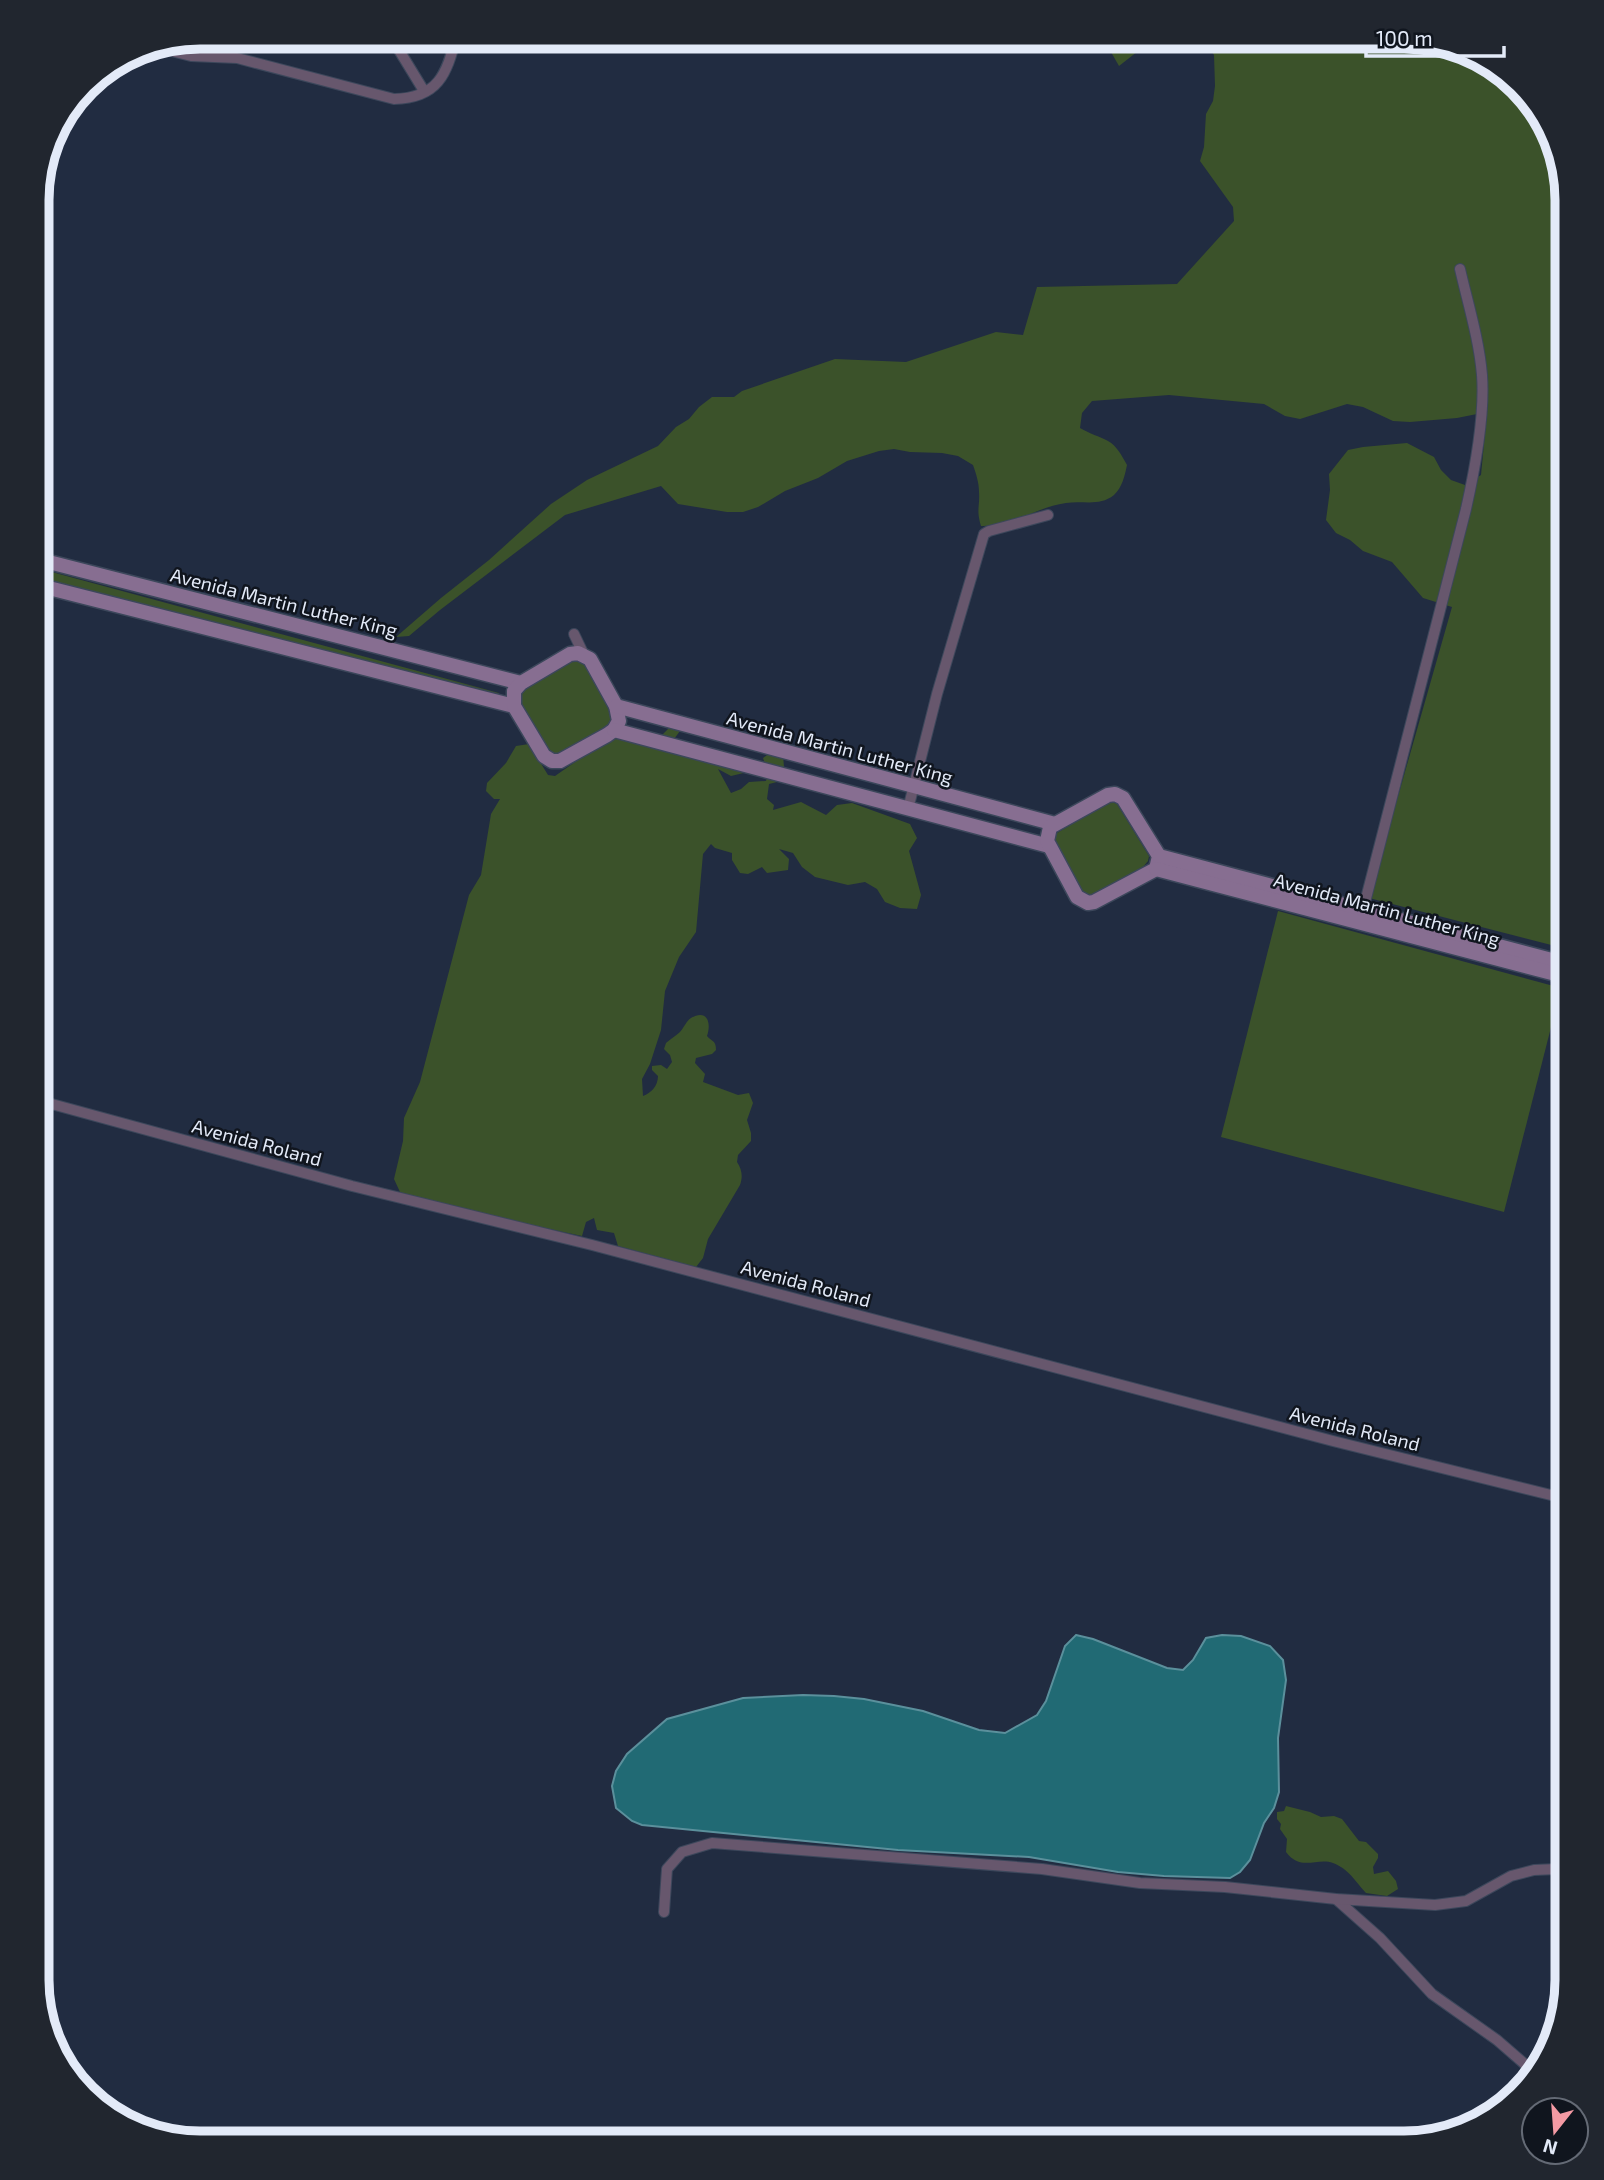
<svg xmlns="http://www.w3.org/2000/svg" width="1604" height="2180" font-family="'Exo 2',sans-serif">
	<rect width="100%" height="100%" fill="#212c41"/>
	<g fill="#3b522a">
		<polygon points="1117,37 1156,37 1119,66 1111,52"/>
		<path d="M1193,37H1415L1486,59L1545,118L1567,200V949L1369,898L1452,607L1423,598L1392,562L1363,551L1350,540L1336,533L1326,520L1330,490L1329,474L1348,450L1363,447L1407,443L1434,457L1441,470L1451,480L1465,485L1481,475L1487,412L1457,418L1410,422L1393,421L1363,407L1347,404L1300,419L1285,416L1264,404L1169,395L1092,401L1082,413L1080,428C1090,434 1099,436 1108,441C1117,446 1122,456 1127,465C1125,475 1122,488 1114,495C1099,507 1083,500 1066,503C1036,507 1013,527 981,526C976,509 980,507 979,492C979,482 976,474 973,465L958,456L942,453L910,452L894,449L879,451L847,461L818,478L785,491L758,507L743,512H727L678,504L661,486L565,515L440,610L409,636L396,637L441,598L489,560L551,504L587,480L658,446L676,427L689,419L699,407L712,397H734L742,391L835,359L906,362L996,332L1023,335L1037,287L1177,284L1234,221L1233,207L1200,161L1204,147L1206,114L1213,101L1215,86L1214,55L1205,41Z"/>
		<polygon points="37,568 499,693 497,700 37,578"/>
		<polygon points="572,661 580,661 585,665 614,715 611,726 556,754 550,751 519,701 519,691"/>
		<path d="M669,728L680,731L671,743L748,772L731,776L718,769L731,793L741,789L749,782L766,781L768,773L763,758L770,753L783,755L784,767L788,770L781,781L769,784L767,799L774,805L773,810L801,802L826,815L837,805L852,803L910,824L917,838L909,851L921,895L917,909L900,908L885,902L877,889L865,882L848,885L815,877L802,867L793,853L779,849L789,859L788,870L767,873L762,867L748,874L740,873L732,860V853L715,848L711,844L703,854L696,932L679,957L665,991L661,1030L650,1064L642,1079L643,1096C651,1093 658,1086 658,1076L652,1070V1066L661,1065L667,1069L672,1062L670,1055L664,1049L666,1043C670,1039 676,1036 680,1032C684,1028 686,1021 691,1018C706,1009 712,1021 707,1036C712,1042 716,1040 716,1050L712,1054L696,1058L695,1063L705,1074L703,1082L738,1095L749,1093L753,1103L747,1120L751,1133V1141L738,1155L737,1162C742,1170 743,1176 740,1185L708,1239L703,1258L696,1267L618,1246L614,1233L597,1230L594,1218L586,1222L582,1236L421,1201L400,1192L394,1179L403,1141L404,1118L420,1082L469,895L481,875L491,814L500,799H494L486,791L487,783L506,763L516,746L529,744L548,775L555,776L615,734L659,738Z"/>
		<polygon points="1110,801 1117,804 1149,856 1148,861 1143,867 1091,897 1082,894 1054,841 1057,833"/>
		<polygon points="1278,911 1561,988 1504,1212 1221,1137"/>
		<path d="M1286,1806L1310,1812L1321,1817L1334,1816L1342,1819L1359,1841L1366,1842L1378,1854V1858L1373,1867L1374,1874L1388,1871L1396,1881L1398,1889L1387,1896L1366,1893C1354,1880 1350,1870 1333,1863C1317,1857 1301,1872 1286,1852L1287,1839L1280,1829L1281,1824L1277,1819V1812L1284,1811Z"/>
	</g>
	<polygon fill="#216a74" stroke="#5b909c" stroke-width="2" points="1076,1635 1093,1639 1167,1668 1183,1670 1193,1660 1206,1638 1222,1635 1241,1636 1270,1646 1283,1660 1286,1680 1278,1738 1279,1792 1274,1808 1264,1823 1250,1860 1240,1872 1230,1878 1164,1876 1118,1872 1029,1857 898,1850 642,1825 632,1821 616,1808 612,1786 616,1771 627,1754 667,1719 743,1698 803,1695 834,1696 864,1699 923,1711 979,1730 1005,1733 1037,1715 1046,1701 1065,1646"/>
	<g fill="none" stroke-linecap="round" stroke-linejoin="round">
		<defs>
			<g id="street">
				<polyline points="391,37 424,91"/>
				<path d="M152,46L191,56L237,58L394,99C438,98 447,74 456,37"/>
				<polyline points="574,634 584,655"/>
				<polyline points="908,809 937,694 984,534 989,531 1048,515"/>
				<path d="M1363,910L1466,509C1475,469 1485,415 1482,375C1479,339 1468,304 1460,269"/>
				<polyline points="37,1100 352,1186 592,1245 1333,1441 1567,1499"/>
				<polyline points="1336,1899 1380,1938 1432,1994 1497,2040 1535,2073"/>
				<polyline points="664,1912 667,1869 682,1852 712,1843 1042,1869 1140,1883 1225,1887 1336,1899 1435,1905 1466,1901 1511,1876 1534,1870 1557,1869 1567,1871"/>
			</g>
			<g id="secondary">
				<polyline points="37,559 521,683"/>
				<polyline points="37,585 514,706"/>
				<polygon points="578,653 590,659 616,706 619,721 614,730 607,735 560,761 552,761 544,756 514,706 514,691 521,683 570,654"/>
				<polyline points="616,706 1055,824"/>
				<polyline points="614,730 1049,846"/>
				<polygon points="1115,794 1123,798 1159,856 1156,869 1094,902 1088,903 1077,897 1047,841 1050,827 1108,795"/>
				<polyline points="1159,856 1567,964"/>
				<polyline points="1156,869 1567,977"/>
			</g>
		</defs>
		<use href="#street" stroke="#3c475b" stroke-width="12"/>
		<use href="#secondary" stroke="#3c475b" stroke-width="17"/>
		<use href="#street" stroke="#67576d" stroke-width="10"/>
		<use href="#secondary" stroke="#876e91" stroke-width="14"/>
	</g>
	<g text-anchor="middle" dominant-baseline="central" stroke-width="5" stroke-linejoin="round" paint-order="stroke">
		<g font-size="19" fill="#e3eaf8" stroke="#10151e">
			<text transform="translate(284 602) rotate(14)">Avenida Martin Luther King</text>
			<text transform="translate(840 747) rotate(15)">Avenida Martin Luther King</text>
			<text transform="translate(1387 909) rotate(15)">Avenida Martin Luther King</text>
			<text transform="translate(257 1142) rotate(15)">Avenida Roland</text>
			<text transform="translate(806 1283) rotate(15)">Avenida Roland</text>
			<text transform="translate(1355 1428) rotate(14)">Avenida Roland</text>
		</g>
	</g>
	<path d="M0 0H1604V2180H0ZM200 49H1404A151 151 0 0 1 1555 200V1980A151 151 0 0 1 1404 2131H200A151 151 0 0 1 49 1980V200A151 151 0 0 1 200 49Z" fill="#21262f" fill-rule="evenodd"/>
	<path fill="none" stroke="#e3eaf8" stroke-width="9" d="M200 49H1404A151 151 0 0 1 1555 200V1980A151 151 0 0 1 1404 2131H200A151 151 0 0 1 49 1980V200A151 151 0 0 1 200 49Z"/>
	<g transform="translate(1555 2131) rotate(197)"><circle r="33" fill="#10151e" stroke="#646a75" stroke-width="2"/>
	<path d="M0-5L12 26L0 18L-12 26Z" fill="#f49aa4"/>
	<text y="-10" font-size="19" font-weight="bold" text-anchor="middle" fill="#e3eaf8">N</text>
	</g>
	<path d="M1366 46v10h138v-10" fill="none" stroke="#e3eaf8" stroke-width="3.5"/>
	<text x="1376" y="46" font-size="21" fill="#e3eaf8" stroke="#10151e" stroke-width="5" paint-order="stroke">100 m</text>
</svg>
